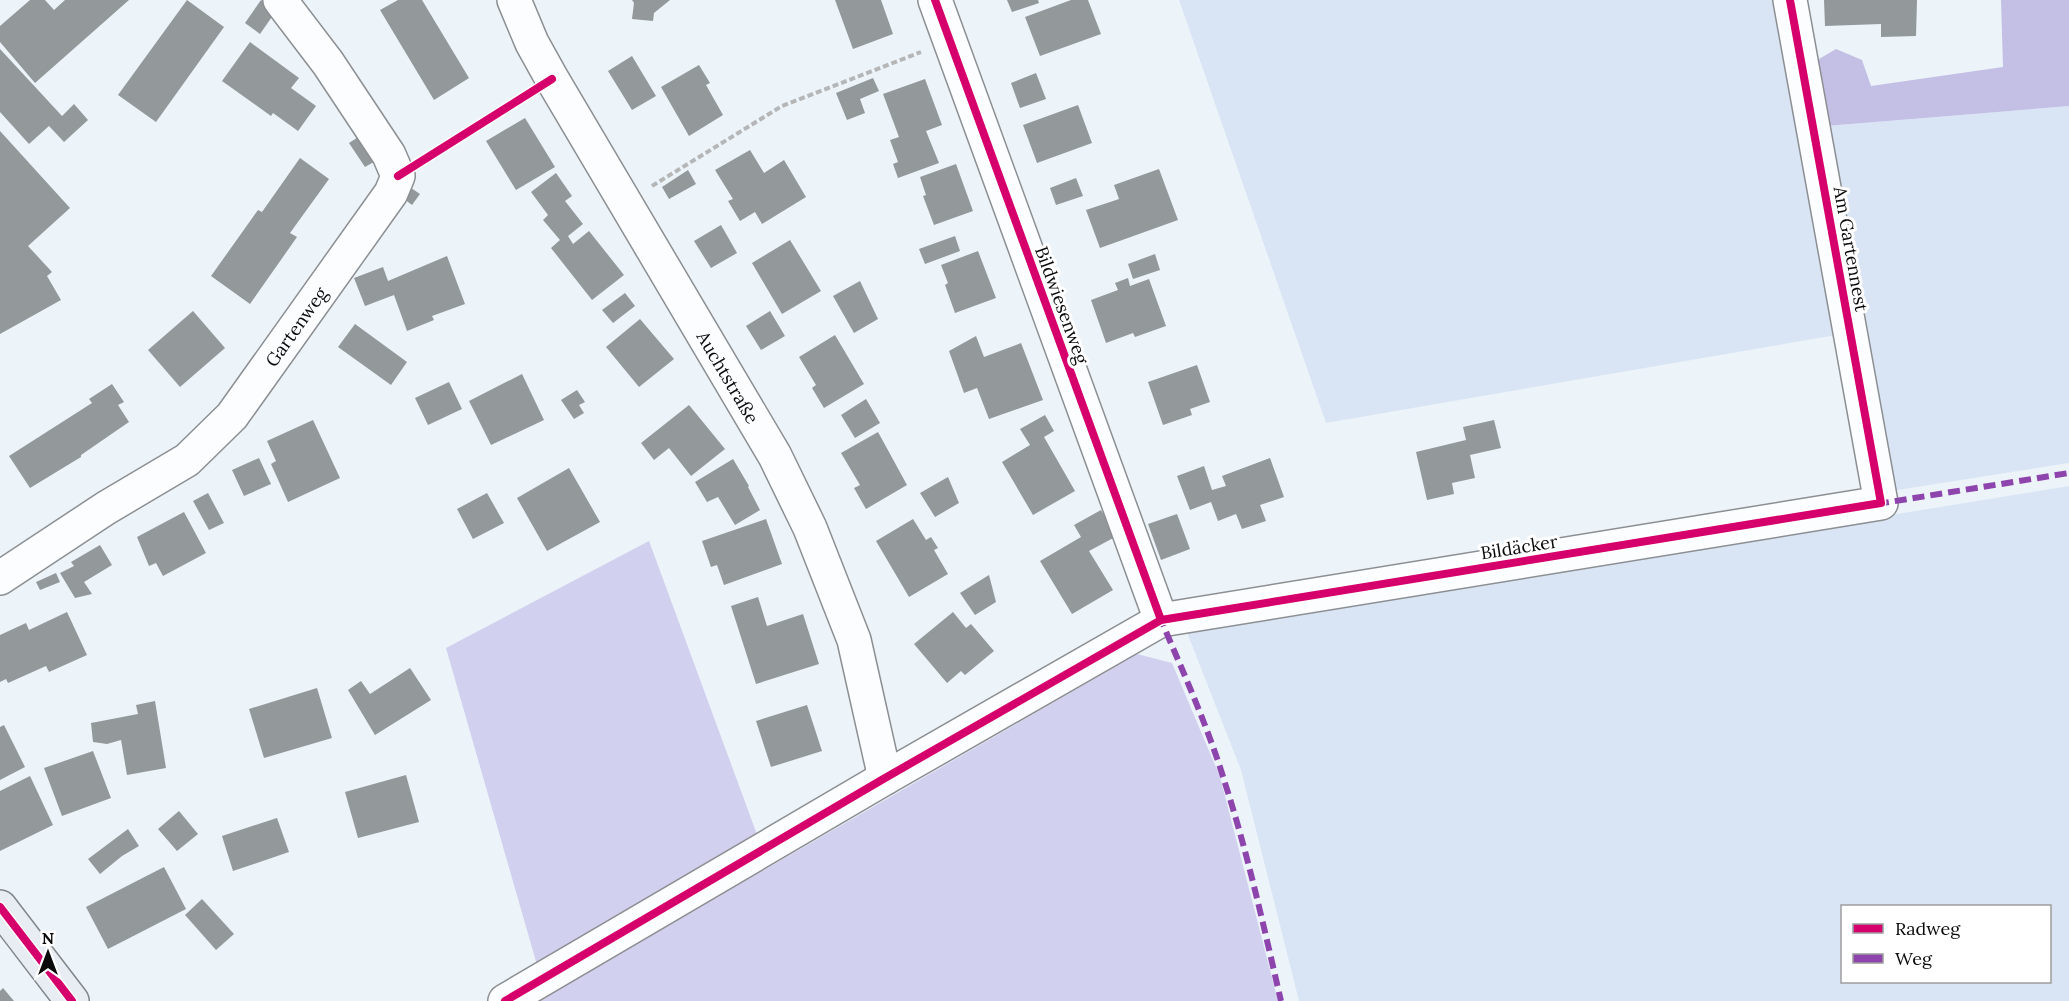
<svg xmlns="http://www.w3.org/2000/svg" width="2069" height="1001" font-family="Lora,serif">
	<rect width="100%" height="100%" fill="#ecf3f9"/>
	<g fill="#d9e5f5" fill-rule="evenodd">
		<polygon points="1179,0 1780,0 1842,334 1326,423"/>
		<polygon points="2069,106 2069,463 1891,491 1826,126"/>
		<path d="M2069,486V1001H1299L1241,770L1186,630ZM1842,906H2050V982H1842Z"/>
	</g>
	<g fill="#d1d0ee">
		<polygon points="649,541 759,840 537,965 446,648"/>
		<polygon points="1137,654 1172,663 1220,777 1278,1001 538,1001"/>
	</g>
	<polygon fill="#c3bfe5" points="2001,0 2069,0 2069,106 1826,126 1814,62 1836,49 1862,60 1871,86 2003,67"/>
	<g fill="#93989b">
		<polygon points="30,0 45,0 54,10 65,0 129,0 35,83 0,42 0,26"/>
		<polygon points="187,0 224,27 156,122 118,95"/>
		<polygon points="261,0 276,11 260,34 245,23"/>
		<polygon points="398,0 422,0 469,78 434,100 380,10"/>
		<polygon points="632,0 670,0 654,13 653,21 632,19 634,3"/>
		<polygon points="835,0 881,0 893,34 853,49"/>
		<polygon points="1007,0 1038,0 1039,3 1012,12"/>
		<polygon points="1071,0 1088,0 1101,34 1040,56 1025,17"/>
		<polygon points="1824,0 1917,0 1916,36 1881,37 1881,24 1825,26"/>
		<polygon points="250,42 299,78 291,88 316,106 298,131 273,113 271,116 222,81"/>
		<polygon points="0,49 62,116 74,104 88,120 64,142 49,126 29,144 0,112"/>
		<polygon points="632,56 656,96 632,110 608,71"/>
		<polygon points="699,65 710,83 706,85 723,115 689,136 661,87"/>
		<polygon points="1036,73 1046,99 1020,108 1011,83"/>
		<polygon points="873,78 879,91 860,99 865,113 847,120 836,93"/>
		<polygon points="925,79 942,125 926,131 939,163 898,178 893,164 898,162 890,140 899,137 883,94"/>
		<polygon points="1078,105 1092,143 1037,163 1023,125"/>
		<polygon points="525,118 555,167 516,190 486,141"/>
		<polygon points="0,131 70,208 28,246 52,272 47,276 61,300 0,334"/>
		<polygon points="363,134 379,159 365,167 349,143"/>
		<polygon points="750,150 764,173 784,160 806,197 762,224 755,212 740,221 728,201 733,199 715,170"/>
		<polygon points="300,158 329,179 290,233 297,237 250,304 211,276 258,210 262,212"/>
		<polygon points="956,164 973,211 934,225 923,196 926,195 920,177"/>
		<polygon points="1159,169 1178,220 1100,248 1086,210 1119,199 1114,185"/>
		<polygon points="688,170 696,184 669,199 662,187"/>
		<polygon points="556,173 572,196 565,201 583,224 568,236 573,244 589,231 624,275 592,300 551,248 560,240 543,220 548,215 531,192"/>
		<polygon points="1076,178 1083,196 1056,205 1050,188"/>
		<polygon points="411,188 420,194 412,205 404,199"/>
		<polygon points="721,225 737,253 711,268 694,241"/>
		<polygon points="955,236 960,251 925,264 919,249"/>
		<polygon points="790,240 821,291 782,314 752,263"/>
		<polygon points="978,251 996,298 955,313 945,285 948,283 941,265"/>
		<polygon points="1155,254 1160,270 1133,279 1128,264"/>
		<polygon points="447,256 465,304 432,316 434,320 407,331 394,295 365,306 354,278 383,267 388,281"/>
		<polygon points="1128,278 1130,286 1149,279 1166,326 1135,337 1133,333 1106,343 1091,300 1118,290 1115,283"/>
		<polygon points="860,281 878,319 854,333 833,296"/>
		<polygon points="625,293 635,306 613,323 602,310"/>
		<polygon points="193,311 225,348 180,387 148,350"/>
		<polygon points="770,311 785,336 761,350 746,326"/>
		<polygon points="640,319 674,359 639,387 606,347"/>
		<polygon points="355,324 407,362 391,385 338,347"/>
		<polygon points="835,335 864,384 824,408 812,388 816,385 799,357"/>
		<polygon points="976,336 984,357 1021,343 1043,400 989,419 977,388 964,393 949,351"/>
		<polygon points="1197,365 1210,402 1190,409 1192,415 1163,425 1148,382"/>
		<polygon points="522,374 544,420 491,445 469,401"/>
		<polygon points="449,382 462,409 428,425 415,398"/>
		<polygon points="112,384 124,402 118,405 129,422 81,455 81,457 30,488 9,456 92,403 89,399"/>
		<polygon points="577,390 585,402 579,405 584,413 574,419 561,400"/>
		<polygon points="866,399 880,423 855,438 841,415"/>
		<polygon points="689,405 725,449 691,476 669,448 654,460 641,443"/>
		<polygon points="1045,415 1054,431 1044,437 1075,491 1033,515 1002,462 1030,445 1020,429"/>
		<polygon points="313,420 340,478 288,502 271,464 276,461 267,441"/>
		<polygon points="1494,420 1501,448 1470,455 1475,478 1452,483 1454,494 1427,500 1416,452 1466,440 1463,427"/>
		<polygon points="878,432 907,485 866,509 854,488 860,485 841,453"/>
		<polygon points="259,458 271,484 244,496 232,470"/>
		<polygon points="1270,458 1284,497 1260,505 1266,521 1242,529 1236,514 1218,521 1211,502 1190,510 1177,476 1204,466 1212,490 1226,486 1222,476"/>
		<polygon points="733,459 749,486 748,487 760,510 735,525 718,497 707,502 695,482"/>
		<polygon points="569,468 600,522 547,551 517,498"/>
		<polygon points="948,477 959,503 935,517 920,493"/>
		<polygon points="208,493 224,523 209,530 193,501"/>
		<polygon points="487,493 504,523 473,539 457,509"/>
		<polygon points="1101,510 1117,536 1089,551 1113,590 1072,614 1040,561 1081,537 1074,525"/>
		<polygon points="184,512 206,553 163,576 156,563 149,566 137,537"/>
		<polygon points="1177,514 1190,549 1161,560 1148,524"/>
		<polygon points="766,519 782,564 724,585 717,565 711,567 702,541"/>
		<polygon points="913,519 926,540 931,537 938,548 934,550 948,574 909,597 876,541"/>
		<polygon points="100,545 112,565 84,582 92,594 75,598 60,573 74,566 71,562"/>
		<polygon points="56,573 60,582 40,590 36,582"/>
		<polygon points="989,575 996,602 975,615 960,593"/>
		<polygon points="758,597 767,626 803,614 819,664 756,684 731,606"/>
		<polygon points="67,612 87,655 49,672 46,666 8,683 6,679 0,682 0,635 26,623 29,630"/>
		<polygon points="953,612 966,628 971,624 994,651 965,675 961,671 947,683 914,644"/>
		<polygon points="410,668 431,700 375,735 348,690 361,681 370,694"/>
		<polygon points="317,688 332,738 264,758 249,709"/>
		<polygon points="155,701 166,768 127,775 121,740 107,744 93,742 91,723 138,714 136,705"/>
		<polygon points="807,705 822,751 771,767 756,721"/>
		<polygon points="4,725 25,767 0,780 0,727"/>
		<polygon points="93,751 111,798 62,816 44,768"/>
		<polygon points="406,775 419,822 358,838 345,792"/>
		<polygon points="30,776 53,825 0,851 0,791"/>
		<polygon points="179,811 198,834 177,851 158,829"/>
		<polygon points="277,818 289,852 233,871 222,836"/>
		<polygon points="128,829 139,846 122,856 100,874 88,859"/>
		<polygon points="164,867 186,909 108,949 86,907"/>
		<polygon points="202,899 234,934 216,950 185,915"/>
		<polygon points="3,988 14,1001 0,1001 0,991"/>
	</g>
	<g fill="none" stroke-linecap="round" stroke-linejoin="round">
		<defs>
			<g id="street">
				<path id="s1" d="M514,0L532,43L552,79L775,456L810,528L854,640L885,778"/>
				<polyline points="935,0 1161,620"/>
				<path id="s2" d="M0,578L106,508L187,460L232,416L391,193L398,176L389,155L328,63L280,0"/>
				<polyline points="505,1001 885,778 1161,620 1881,503 1790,0"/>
			</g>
			<polyline id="secondary" points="0,907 72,1001"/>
		</defs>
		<use href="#street" stroke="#8c8f92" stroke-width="36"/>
		<use href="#secondary" stroke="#828688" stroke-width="36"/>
		<polyline stroke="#b5b6b7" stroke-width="4" stroke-dasharray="6 3" stroke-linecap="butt" points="652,186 782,106 921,52"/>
		<use href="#street" stroke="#fcfdfe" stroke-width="33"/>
		<use href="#secondary" stroke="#e7edf3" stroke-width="33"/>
		<g stroke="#8e44ad" stroke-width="6" stroke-dasharray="12 6" stroke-linecap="butt">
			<polyline points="1877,504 2069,473"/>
			<path d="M1166,619L1161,620C1184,674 1208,727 1225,783C1248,854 1264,928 1281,1001"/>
		</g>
		<defs>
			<g id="cycleway">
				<polyline points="935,0 1161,620"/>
				<polyline points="398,176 552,79"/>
				<polyline points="0,907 72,1001"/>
				<polyline points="505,1001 885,778 1161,620 1881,503 1790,0"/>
			</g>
		</defs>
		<use href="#cycleway" stroke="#fff" stroke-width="11"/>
		<use href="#cycleway" stroke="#d6006c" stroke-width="8"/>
	</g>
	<g text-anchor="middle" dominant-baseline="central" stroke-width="6" stroke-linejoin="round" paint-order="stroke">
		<g font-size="18" fill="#0a0a0a" stroke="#fff">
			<text transform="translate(1851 249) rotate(80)">Am Gartennest</text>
			<text transform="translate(1062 305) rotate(70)">Bildwiesenweg</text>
			<text stroke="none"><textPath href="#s2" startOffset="394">Gartenweg</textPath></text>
			<text stroke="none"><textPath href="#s1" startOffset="434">Auchtstraße</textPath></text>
			<text transform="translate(1519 547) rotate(-9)">Bildäcker</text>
		</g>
	</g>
	<rect x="1841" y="905" width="210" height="78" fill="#ffffff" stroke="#9d9d9d" stroke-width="1.5"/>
	<rect x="1853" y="924" width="30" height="9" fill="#d6006c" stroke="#9d9d9d" stroke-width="1.5"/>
	<text x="1895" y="935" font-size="18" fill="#0a0a0a">Radweg</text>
	<rect x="1853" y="954" width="30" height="9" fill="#8e44ad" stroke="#9d9d9d" stroke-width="1.5"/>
	<text x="1895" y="965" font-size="18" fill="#0a0a0a">Weg</text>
	<g transform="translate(48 953)" stroke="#ffffff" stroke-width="4.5" paint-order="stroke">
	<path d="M0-4.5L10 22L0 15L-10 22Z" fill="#0a0a0a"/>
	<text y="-9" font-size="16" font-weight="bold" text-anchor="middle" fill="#0a0a0a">N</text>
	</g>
</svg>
